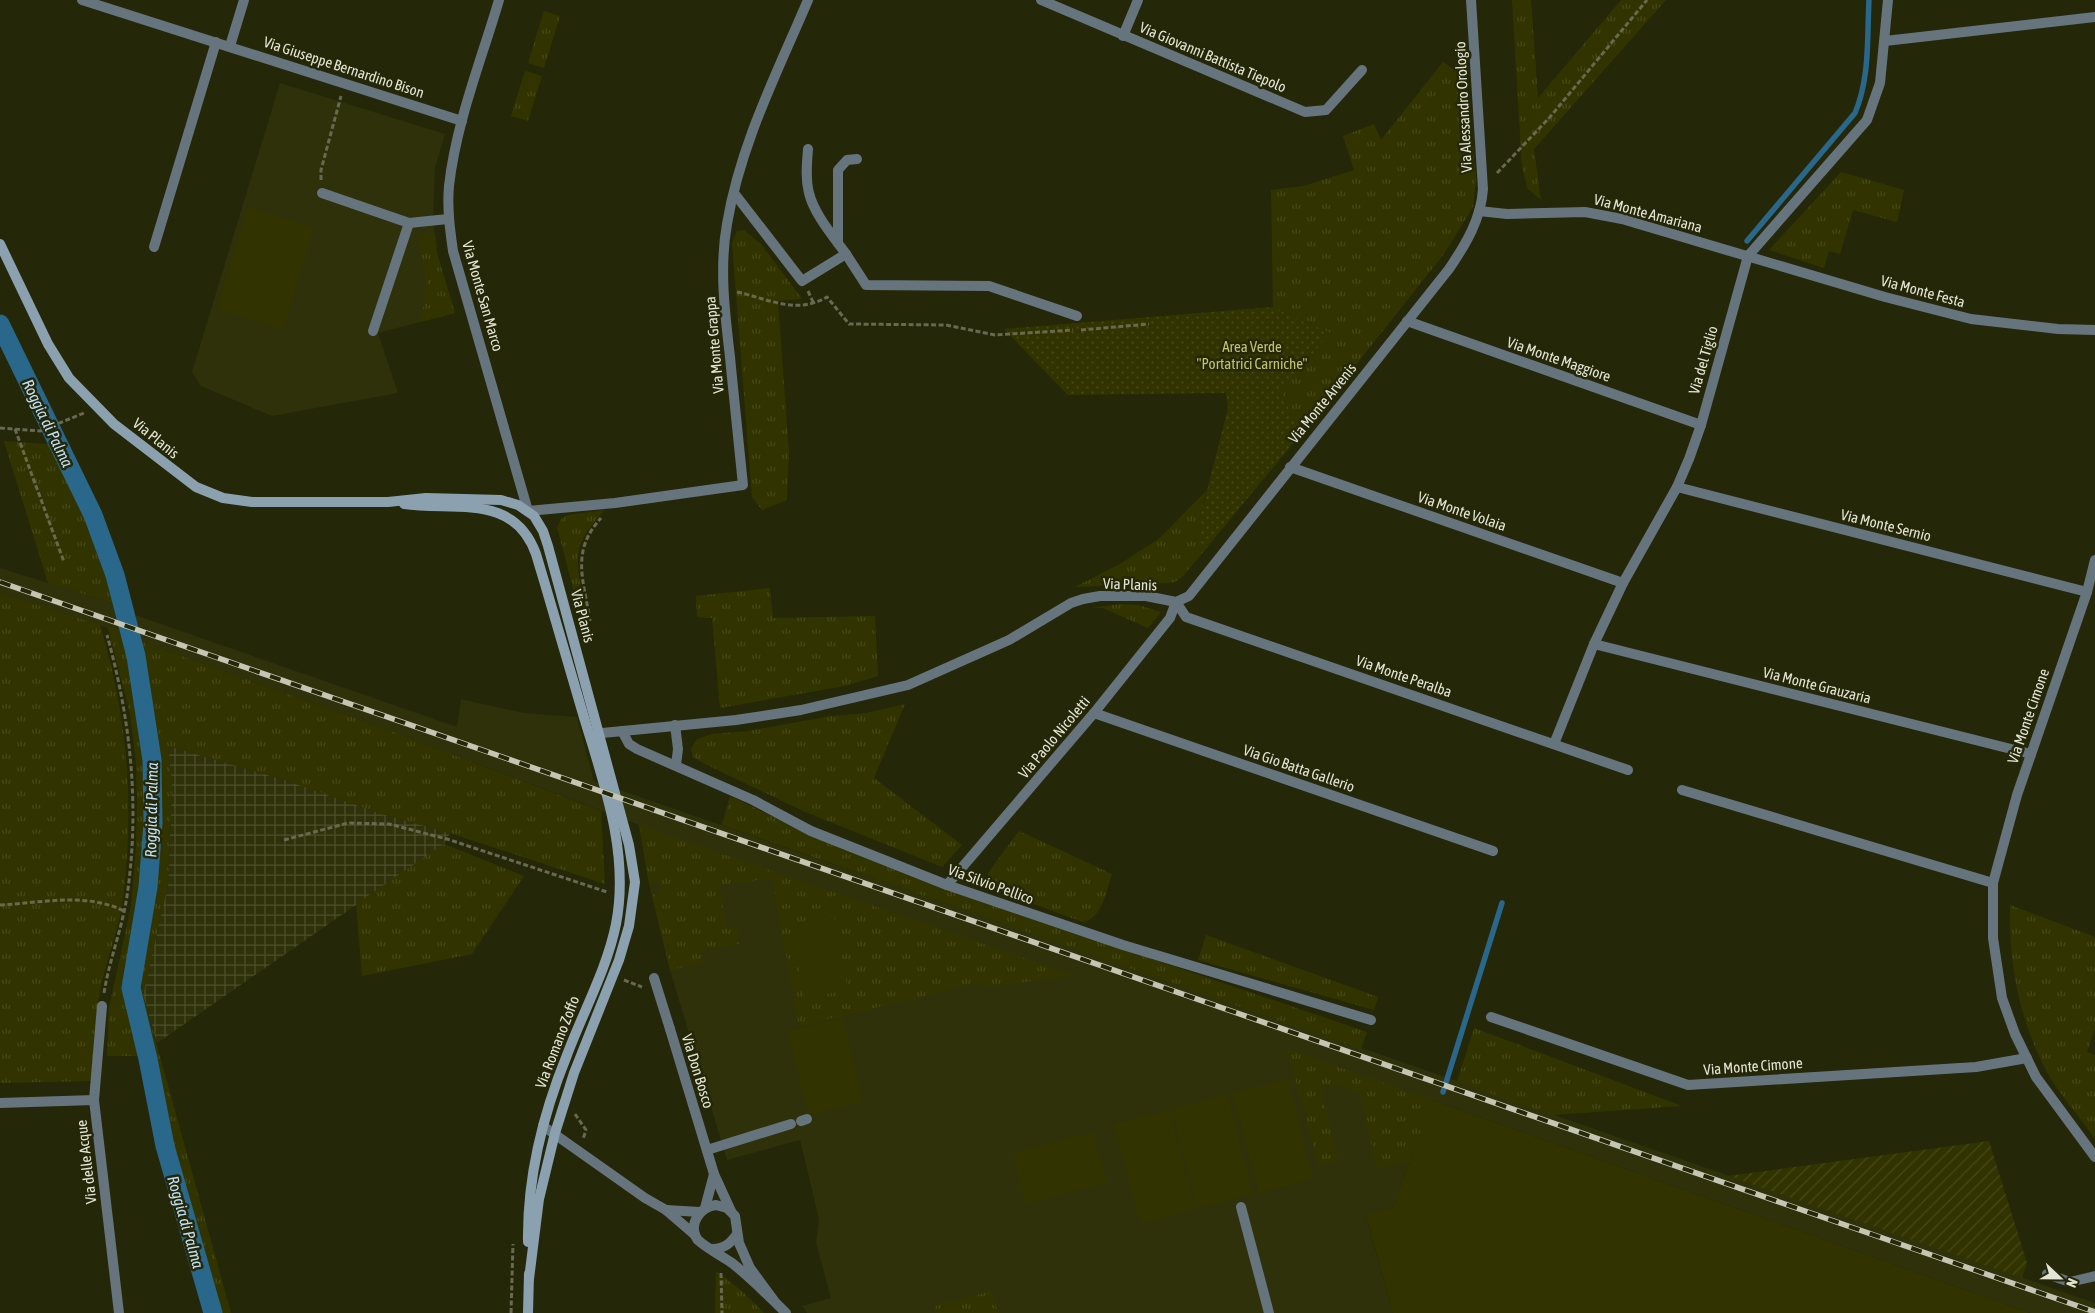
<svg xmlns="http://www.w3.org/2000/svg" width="2095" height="1313" font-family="'Asap Condensed',sans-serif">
	<defs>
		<pattern id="industrial-grid" width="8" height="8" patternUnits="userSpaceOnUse" patternTransform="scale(1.25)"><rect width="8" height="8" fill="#2f310a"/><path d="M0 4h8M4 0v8" fill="none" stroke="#4d4f2d"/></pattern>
		<pattern id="grass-tufts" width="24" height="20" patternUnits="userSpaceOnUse" patternTransform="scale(1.25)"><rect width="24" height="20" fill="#323400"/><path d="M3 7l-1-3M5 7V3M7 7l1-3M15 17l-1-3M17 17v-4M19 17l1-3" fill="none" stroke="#464818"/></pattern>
		<pattern id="park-dots" width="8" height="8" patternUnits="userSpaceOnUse" patternTransform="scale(1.25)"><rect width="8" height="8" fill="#323400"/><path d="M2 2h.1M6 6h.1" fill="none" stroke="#464818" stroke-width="1.8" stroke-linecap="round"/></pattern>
		<pattern id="garden-furrows" width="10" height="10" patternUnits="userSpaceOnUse" patternTransform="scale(1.25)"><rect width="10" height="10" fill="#323400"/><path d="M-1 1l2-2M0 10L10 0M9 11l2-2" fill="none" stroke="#464818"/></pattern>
	</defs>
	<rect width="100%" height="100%" fill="#252709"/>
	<g fill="#2f310a">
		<polygon points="280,83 445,134 435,168 433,221 437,253 455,313 378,333 398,393 272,416 201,386 192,372"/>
		<polygon points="0,568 115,604 116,611 136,619 135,615 457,727 461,699 524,713 577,717 594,781 2095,1303 2095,1313 2030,1313 1432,1100 1393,1208 1366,1216 1393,1313 807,1313 802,1306 831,1298 816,1243 819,1219 800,1140 727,1160 670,970 649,884 639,825 402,735 140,641 138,637 108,625 108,628 0,593"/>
	</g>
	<polygon fill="url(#industrial-grid)" points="168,746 285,780 382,814 450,833 444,844 157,1043 143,995 168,884 172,786"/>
	<g fill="url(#grass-tufts)">
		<polygon points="1512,0 1531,0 1538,98 1621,0 1666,0 1534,149 1541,200 1528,189 1522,168"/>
		<polygon points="544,11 560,16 544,68 528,63"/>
		<polygon points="1443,62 1466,78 1476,178 1473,207 1444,254 1300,435 1281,391 1330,333 1273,307 1271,190 1304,186 1354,170 1343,136 1374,124 1381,140"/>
		<polygon points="525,71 542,76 528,121 511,116"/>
		<polygon points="1841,172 1904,190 1897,222 1853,210 1840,254 1829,251 1824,268 1769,250"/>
		<polygon points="744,230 761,244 802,299 778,301 789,453 787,500 762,510 752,497 732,243 737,231"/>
		<polygon points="435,233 437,253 455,313 421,322 427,282 418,235"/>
		<polygon points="4,441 48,444 86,517 115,604 48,583"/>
		<polygon points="1206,491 1199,522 1199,557 1183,576 1175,582 1167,583 1075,587 1120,564 1160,538"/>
		<path d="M605,510C569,547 576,562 586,610L579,611L557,527L562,518L567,515Z"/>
		<polygon points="770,588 773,618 875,616 878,676 845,686 720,708 712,618 697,617 696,596"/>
		<path d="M0,593L100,625C127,714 134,798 124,891C121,924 108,954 101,986C95,1016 95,1050 92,1081L0,1083Z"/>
		<polygon points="1121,604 1138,605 1161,612 1148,628 1103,608 1091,608"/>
		<polygon points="107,625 120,630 129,657 143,731 147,788 144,867 126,989 143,1056 107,1056 109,1008 131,906 136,845 137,801 136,763 130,714"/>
		<polygon points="134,635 140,641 402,735 601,811 605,884 450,833 382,814 285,780 168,746 172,786 168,884 143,995 231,1313 217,1313 185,1202 135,991 159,846 156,756"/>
		<polygon points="905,704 874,778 962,845 942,867 803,811 707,765 693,757 691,749 696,740 711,734 748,731 831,716 866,713"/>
		<polygon points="730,796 812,836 935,885 1367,1032 1361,1049 722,825"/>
		<polygon points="639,825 1073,975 983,988 982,982 799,1026 772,878 719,885 727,929 737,927 740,944 701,949 703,963 670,970 652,895 661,893 659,882 649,884"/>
		<path d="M1019,831L1112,874C1106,891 1103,918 1083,922L1003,893L991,886L988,873Z"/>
		<polygon points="444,844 524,876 472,954 362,976 356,904"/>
		<path d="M2010,905L2095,937V1029L2087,1052L2095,1055V1139C2080,1117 2061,1096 2048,1074C2019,1020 2009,966 2010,905Z"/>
		<polygon points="1206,935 1378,997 1374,1010 1198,960"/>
		<polygon points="1474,1028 1682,1106 1552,1115 1457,1082"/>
		<polygon points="1287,1049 1432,1100 1410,1161 1377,1168 1360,1094 1339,1084 1320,1086 1338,1160 1319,1166"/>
		<polygon points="716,1271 744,1293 764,1313 715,1313"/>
		<polygon points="992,1291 998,1313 937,1313 935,1306"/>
	</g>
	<polygon fill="url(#park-dots)" points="1273,307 1330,333 1281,391 1300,435 1199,557 1199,522 1228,408 1226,393 1068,395 1004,329"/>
	<polygon fill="url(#garden-furrows)" points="1989,1141 2027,1263 2022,1278 1728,1176"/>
	<g fill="#323400">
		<polygon points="248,207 314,228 283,329 217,309"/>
		<polygon points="834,916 848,990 804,998 791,924"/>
		<polygon points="843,1018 863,1102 808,1115 788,1031"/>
		<polygon points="1288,1079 1313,1179 1259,1193 1233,1093"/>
		<polygon points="1227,1094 1253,1194 1198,1208 1172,1109"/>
		<polygon points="1432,1100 2030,1313 1393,1313 1366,1215 1393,1208"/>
		<polygon points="1169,1110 1195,1209 1140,1224 1114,1124"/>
		<polygon points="1093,1132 1107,1183 1026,1204 1013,1153"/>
	</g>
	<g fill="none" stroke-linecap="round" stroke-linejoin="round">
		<g stroke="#29678b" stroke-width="5.5">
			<path d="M1747,241L1855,113C1870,78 1867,37 1869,0"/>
			<polyline points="1443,1092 1502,903"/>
		</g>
		<polyline stroke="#29678b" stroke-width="19" points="0,324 93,515 115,575 136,656 152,760 153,823 148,887 131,988 148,1059 165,1146 213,1313"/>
		<g stroke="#676950" stroke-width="3" stroke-dasharray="5 2.5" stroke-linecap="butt">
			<polyline points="1497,173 1550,117 1647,0"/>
			<polyline points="321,180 321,170 341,96"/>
			<polyline points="808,291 814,304"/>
			<path d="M737,292C769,299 796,315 827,297L849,324L946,325L995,335L1073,330"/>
			<polyline points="1081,330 1149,324"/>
			<polyline points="0,428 40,431 84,413"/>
			<polyline points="15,429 64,562"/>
			<path d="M590,621C584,580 570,552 601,518"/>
			<polyline points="284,840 348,823 389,824 447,839 607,892"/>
			<path d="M0,905C41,903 86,892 124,911"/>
			<polyline points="624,980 642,987"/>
			<path d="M104,993C109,961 122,929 127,896C140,808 131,721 107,635"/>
			<polyline points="575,1114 586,1130 583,1139"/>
			<polyline points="721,1273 722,1313"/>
			<polyline points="511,1313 513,1244"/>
		</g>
		<g stroke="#66747d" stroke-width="10">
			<polyline points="322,193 409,223 448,219"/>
			<path d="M734,193L802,281L846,254C833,236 814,214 809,193C805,178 807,163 808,149"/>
			<polyline points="838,243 838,170 847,160 857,159"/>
			<polyline points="846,254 866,285 989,286 1077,316"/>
			<polyline points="373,331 409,223"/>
			<polyline points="654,978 670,1029"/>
			<polyline points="801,1121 807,1119"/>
			<polyline points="707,1150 791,1124"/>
			<polyline points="1241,1207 1269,1313"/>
		</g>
		<g stroke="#66747d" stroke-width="10">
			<polyline points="82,0 462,121"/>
			<path d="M499,0C481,61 456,123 449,186C447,208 450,230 453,251L528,511L615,503L743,485C739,443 734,400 730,357C725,314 719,268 727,224C740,145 777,73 808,0"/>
			<polyline points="1041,0 1305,112 1326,110 1362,70"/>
			<polyline points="1123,36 1138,0"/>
			<polyline points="1885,41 2095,17"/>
			<polyline points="230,46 244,0"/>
			<polyline points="1479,211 1507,214 1585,212 1622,219 1885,297 1971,319 2058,329 2095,330"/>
			<polyline points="154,247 216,42"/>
			<polyline points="1407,321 1701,425"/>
			<polyline points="1290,467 1623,583"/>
			<polyline points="1677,487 2087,592"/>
			<polyline points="2095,560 2087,592 2017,795 1993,883 1993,938 2002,998 2015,1034 2036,1077 2095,1157"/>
			<polyline points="1176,602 1186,617 1628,770"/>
			<polyline points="1594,644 2031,754"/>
			<polyline points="1094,713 1493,851"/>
			<polyline points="675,725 678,749 676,765"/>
			<polyline points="622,731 629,744 637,749 753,800 811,831 947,885 1123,945 1371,1020"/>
			<path d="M592,734L736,720L801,710L908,685L1009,640L1071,603L1083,599L1100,596H1146L1176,602L1189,596L1449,269C1466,244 1481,219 1483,189L1471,0"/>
			<polyline points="1554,744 1594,644 1623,583 1677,487 1689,459 1701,425 1748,256 1867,120 1880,83 1888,0"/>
			<polyline points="1682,790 1993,883"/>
			<polyline points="947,885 1094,713 1170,618 1176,602"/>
			<polyline points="1491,1017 1688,1085 1976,1067 2027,1058"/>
			<polyline points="670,1029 714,1174 731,1211"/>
			<polyline points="94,1100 102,1006"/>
			<polyline points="0,1103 94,1100 119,1313"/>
			<polyline points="543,1126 645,1198 666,1210 695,1235"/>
			<polyline points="705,1208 714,1174"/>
			<polyline points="666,1210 700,1212"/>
			<path d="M713,1249C725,1248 730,1244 737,1234"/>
			<polyline points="2047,1274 2070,1282 2095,1276"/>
			<path d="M775,1302L750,1268L739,1243L735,1216L727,1208L716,1205C700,1207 688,1224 697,1239C702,1245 723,1257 732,1263C751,1278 769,1296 786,1313"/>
		</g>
		<g stroke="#8ba1af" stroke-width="10">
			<polyline points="0,244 48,344 69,378 114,424 196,487 223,498 252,502 388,502 426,498 501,500 518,505 534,516 543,531 548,546 629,845 635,882 629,926 619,960 574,1073 555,1133 539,1199 529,1279"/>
			<path d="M404,504C456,511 514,493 536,554C552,607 567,660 583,714C603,781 630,852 616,924C607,969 583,1012 567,1055C543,1114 527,1178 528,1242"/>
			<polyline points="528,1313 529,1274"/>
		</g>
		<defs>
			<polyline id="rail" points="0,582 2095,1312"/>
		</defs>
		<use href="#rail" stroke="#c4c6b3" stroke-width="5.5"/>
		<use href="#rail" stroke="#252709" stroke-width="4" stroke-dasharray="11" stroke-linecap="butt"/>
	</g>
	<g text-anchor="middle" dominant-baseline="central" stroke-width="5" stroke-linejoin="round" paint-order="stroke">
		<g font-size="15" fill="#e3e5d4" stroke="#252709">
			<text transform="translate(1213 57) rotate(23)">Via Giovanni Battista Tiepolo</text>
			<text transform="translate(344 67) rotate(18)">Via Giuseppe Bernardino Bison</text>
			<text transform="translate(1463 107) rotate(-93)">Via Alessandro Orologio</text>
			<text transform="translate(1648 213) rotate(15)">Via Monte Amariana</text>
			<text transform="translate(1923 291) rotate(15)">Via Monte Festa</text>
			<text transform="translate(483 296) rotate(74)">Via Monte San Marco</text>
			<text transform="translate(714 345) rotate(-95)">Via Monte Grappa</text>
			<text transform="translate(1559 359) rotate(19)">Via Monte Maggiore</text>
			<text transform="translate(1703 360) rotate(-74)">Via del Tiglio</text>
			<text transform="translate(1322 403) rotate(-51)">Via Monte Arvenis</text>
			<text transform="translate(156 438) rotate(39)">Via Planis</text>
			<text transform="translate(1462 511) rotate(19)">Via Monte Volaia</text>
			<text transform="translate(1886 525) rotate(14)">Via Monte Sernio</text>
			<text transform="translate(1130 584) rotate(2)">Via Planis</text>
			<text transform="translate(583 616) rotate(75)">Via Planis</text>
			<text transform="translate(1404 676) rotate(19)">Via Monte Peralba</text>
			<text transform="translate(1817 685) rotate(14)">Via Monte Grauzaria</text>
			<text transform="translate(2028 716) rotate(-71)">Via Monte Cimone</text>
			<text transform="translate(1054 737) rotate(-50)">Via Paolo Nicoletti</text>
			<text transform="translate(1299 768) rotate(19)">Via Gio Batta Gallerio</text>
			<text transform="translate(991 884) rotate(20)">Via Silvio Pellico</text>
			<text transform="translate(557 1042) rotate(-69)">Via Romano Zoffo</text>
			<text transform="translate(1753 1066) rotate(-4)">Via Monte Cimone</text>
			<text transform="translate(698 1071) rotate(73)">Via Don Bosco</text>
			<text transform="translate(86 1162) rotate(-97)">Via delle Acque</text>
		</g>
		<g font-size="15" fill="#bfc66c" stroke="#252709">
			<text x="1252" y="346">Area Verde<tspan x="1252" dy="17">"Portatrici Carniche"</tspan></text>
		</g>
		<g font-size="16" font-style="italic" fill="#c0e1f7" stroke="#252709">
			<text transform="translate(48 423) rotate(64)">Roggia di Palma</text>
			<text transform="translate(151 810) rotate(-89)">Roggia di Palma</text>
			<text transform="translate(186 1222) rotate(74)">Roggia di Palma</text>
		</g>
	</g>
	<g transform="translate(2060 1278) rotate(112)" stroke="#252709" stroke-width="4" paint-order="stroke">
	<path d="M0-4L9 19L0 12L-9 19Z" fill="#e3e5d4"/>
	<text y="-8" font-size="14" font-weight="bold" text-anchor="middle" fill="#e3e5d4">N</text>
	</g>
</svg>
